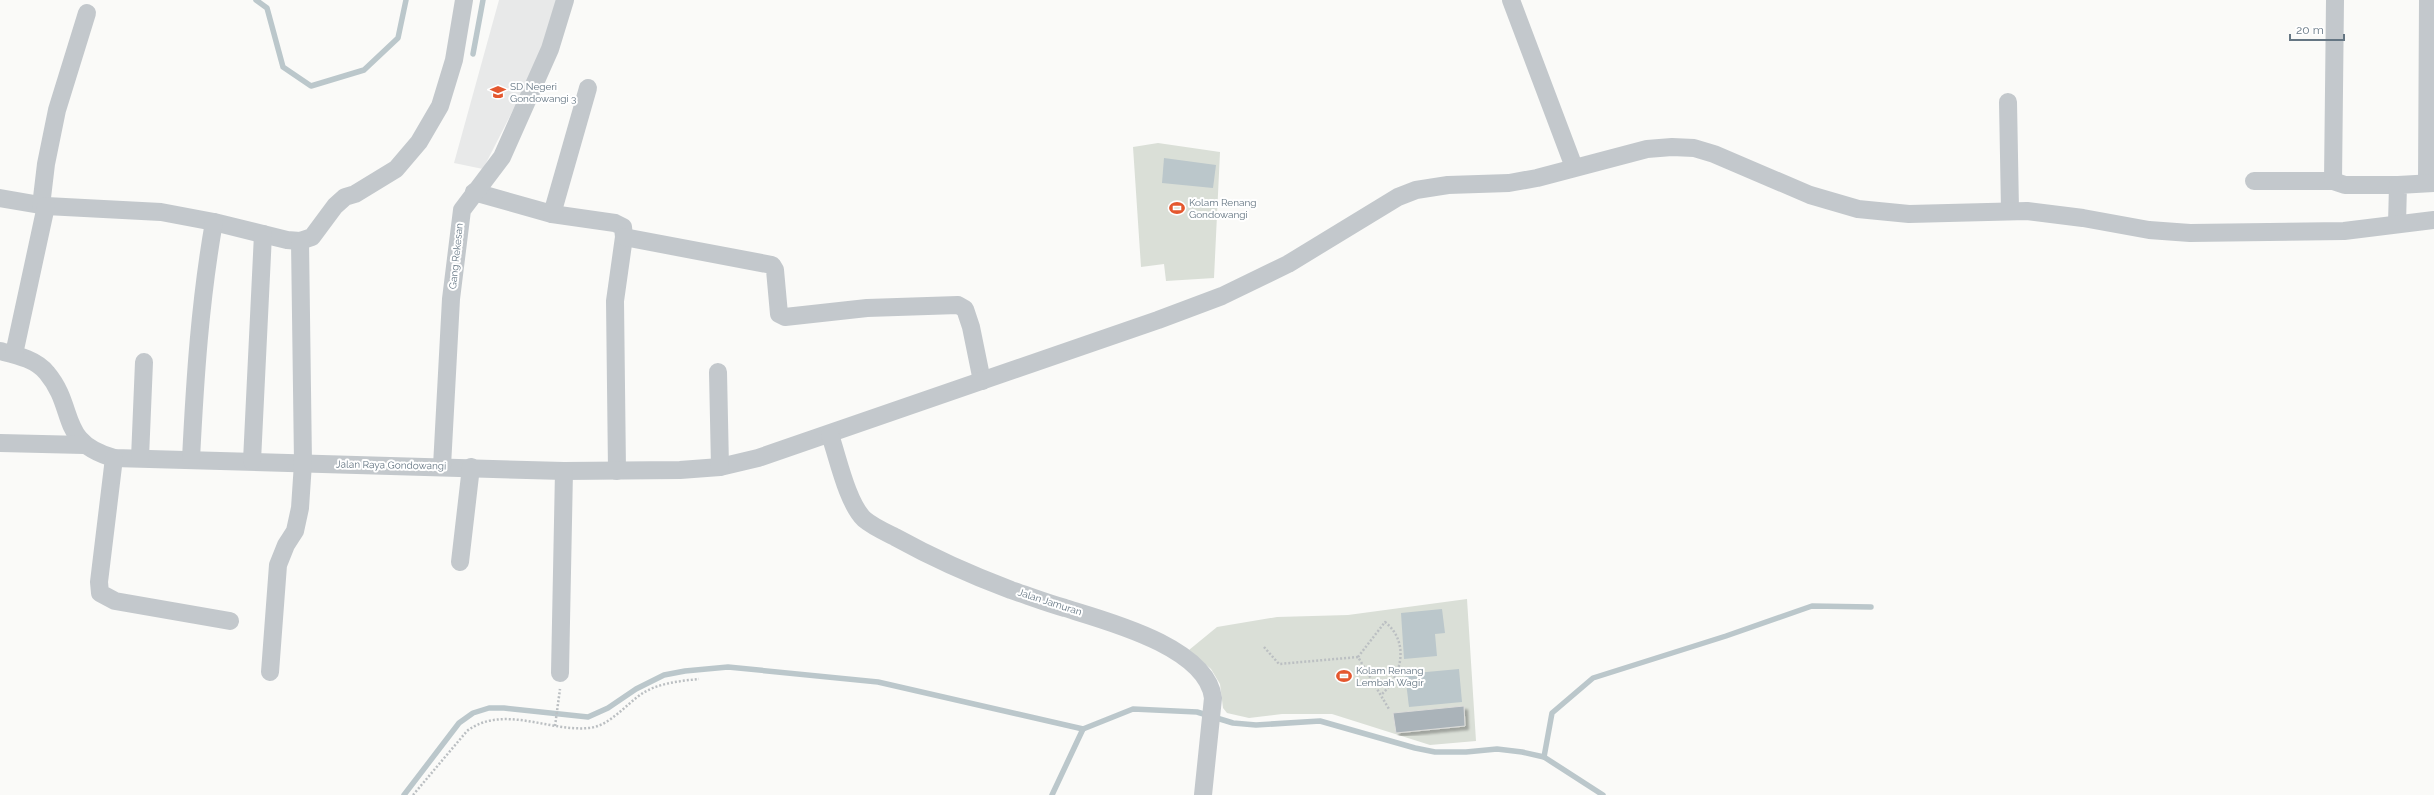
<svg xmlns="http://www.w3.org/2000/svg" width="2434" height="795" font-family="Raleway,sans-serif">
	<defs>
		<filter id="shadow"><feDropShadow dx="3.5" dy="3.5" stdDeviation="1" flood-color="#0004"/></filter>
	</defs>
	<rect width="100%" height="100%" fill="#fafaf8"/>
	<polygon fill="#e8e9e9" points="499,0 558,0 537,63 483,169 454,163"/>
	<g fill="#dadfd7">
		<polygon points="1158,143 1220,152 1214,278 1166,281 1164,264 1141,267 1133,147"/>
		<polygon points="1467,599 1476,741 1430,745 1332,714 1282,714 1249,718 1227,713 1223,708 1220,684 1211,669 1189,650 1217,627 1277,617 1348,615"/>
	</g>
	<g fill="#bbc7cb">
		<polygon points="1164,158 1216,165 1213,188 1162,183"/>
		<polygon points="1442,609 1445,633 1435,634 1437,656 1404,659 1401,613"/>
		<polygon points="1459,669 1462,702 1409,707 1405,674"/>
	</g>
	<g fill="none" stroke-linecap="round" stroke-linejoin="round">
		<g stroke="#bbc7cb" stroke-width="5.5">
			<polyline points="256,0 267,8 283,67 311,86 364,70 398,38 406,0"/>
			<polyline points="473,54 483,0"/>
			<polyline points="1544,757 1552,713 1593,678 1726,636 1812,606 1871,607"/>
			<polyline points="404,795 459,723 473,713 489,708 504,708 588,717 608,708 636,689 664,675 685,671 728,667 878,682 1083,729 1133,709 1197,712 1233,723 1256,725 1320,721 1415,748 1435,752 1466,752 1497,749 1522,752 1544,757 1603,795"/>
			<polyline points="1052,795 1083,729"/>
		</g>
	</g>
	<polygon fill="#aab3b9" stroke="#dcdcda" filter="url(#shadow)" points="1464,706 1465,726 1396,733 1393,713"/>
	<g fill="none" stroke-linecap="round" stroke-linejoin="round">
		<g stroke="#bbbfc2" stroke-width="2.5" stroke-dasharray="2 2" stroke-linecap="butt">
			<polyline points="1264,647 1279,664 1358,657 1389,709"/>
			<path d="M1358,657L1385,622C1410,642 1402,676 1381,695"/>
			<polyline points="555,726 560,689"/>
			<path d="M413,795L467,731C503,704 549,732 589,728C610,726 626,704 643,693C659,683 680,681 699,679"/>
		</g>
		<g stroke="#c3c8cc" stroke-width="18">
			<polyline points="1511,0 1574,167"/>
			<polyline points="2008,102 2010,210"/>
			<polyline points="2254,181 2333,181 2345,185 2398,185"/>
			<polyline points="2333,181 2335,0"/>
			<polyline points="2427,183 2428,0"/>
			<polyline points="474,192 552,214 615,223 623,227 624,237 615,301 617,471"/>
			<polyline points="0,198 46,206 161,212 214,222 287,240 300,241 312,237 335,206 345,197 355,194 396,169 419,142 440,106 454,60 464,0"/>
			<polyline points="41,206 46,164 57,110 87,13"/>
			<polyline points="552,214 588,88"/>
			<polyline points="2397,224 2398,185 2434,183"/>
			<polyline points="624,237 772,265 775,270 779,314 785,317 867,308 958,305 965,309 971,327 982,381"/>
			<path d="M0,351C16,355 36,359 47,373C77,409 57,442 114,458L564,471L680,470L720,467L758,458L1158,320L1222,296L1288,264L1398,197L1416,190L1448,185L1509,183L1537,178L1647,149L1672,147L1694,148L1714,154L1810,195L1858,209L1909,214L2027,211L2083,218L2149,230L2190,233L2344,231L2434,220"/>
			<polyline points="14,354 46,206"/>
			<polyline points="718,372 720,467"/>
			<path d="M830,435C838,458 847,502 864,519C872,526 885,532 895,537C933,558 971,575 1011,590C1029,596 1047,603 1065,608C1107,621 1207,647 1213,698L1203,795"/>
			<polyline points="0,443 84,445"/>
			<polyline points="114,458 99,582 100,593 115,601 230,621"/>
			<polyline points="140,458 144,362"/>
			<path d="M191,459C195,379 200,301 214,222"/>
			<polyline points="252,461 263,234"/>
			<polyline points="442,466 451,299 462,210 502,157 550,49 565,0"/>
			<polyline points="460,562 471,467"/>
			<polyline points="270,672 278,565 286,545 295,531 300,508 303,463 300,241"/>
			<polyline points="560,673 564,471"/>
		</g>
	</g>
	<defs>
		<symbol id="school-bare" viewBox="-9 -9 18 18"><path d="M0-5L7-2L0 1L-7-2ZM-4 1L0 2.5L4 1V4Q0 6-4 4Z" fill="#e4572e" stroke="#fff" stroke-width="2.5" paint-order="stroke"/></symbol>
		<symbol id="stadium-bare" viewBox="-9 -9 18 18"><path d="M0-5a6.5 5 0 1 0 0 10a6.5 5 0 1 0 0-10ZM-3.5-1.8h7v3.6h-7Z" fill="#e4572e" stroke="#fff" stroke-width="2.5" paint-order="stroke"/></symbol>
	</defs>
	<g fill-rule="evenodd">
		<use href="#school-bare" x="487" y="81" width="22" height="22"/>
		<use href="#stadium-bare" x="1166" y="197" width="22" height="22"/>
		<use href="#stadium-bare" x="1333" y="665" width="22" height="22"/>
	</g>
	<g text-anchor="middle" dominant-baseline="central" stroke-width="4" stroke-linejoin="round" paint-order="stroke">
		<g font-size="10" fill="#657683" stroke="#fff" text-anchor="start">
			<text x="510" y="86">SD Negeri<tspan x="510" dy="12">Gondowangi 3</tspan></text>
			<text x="1189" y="202">Kolam Renang<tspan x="1189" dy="12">Gondowangi</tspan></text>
			<text x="1356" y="670">Kolam Renang<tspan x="1356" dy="12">Lembah Wagir</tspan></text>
		</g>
		<g font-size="10" fill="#657683" stroke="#fff">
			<text transform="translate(456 256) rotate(-84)">Gang Rekesan</text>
			<text transform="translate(391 465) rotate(1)">Jalan Raya Gondowangi</text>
			<text transform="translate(1050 602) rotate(18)">Jalan Jamuran</text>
		</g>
	</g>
	<path d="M2290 34v6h54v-6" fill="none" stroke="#657683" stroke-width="2"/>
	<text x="2296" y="34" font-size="12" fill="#657683" stroke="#ffffff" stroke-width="3" paint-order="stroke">20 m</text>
</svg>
